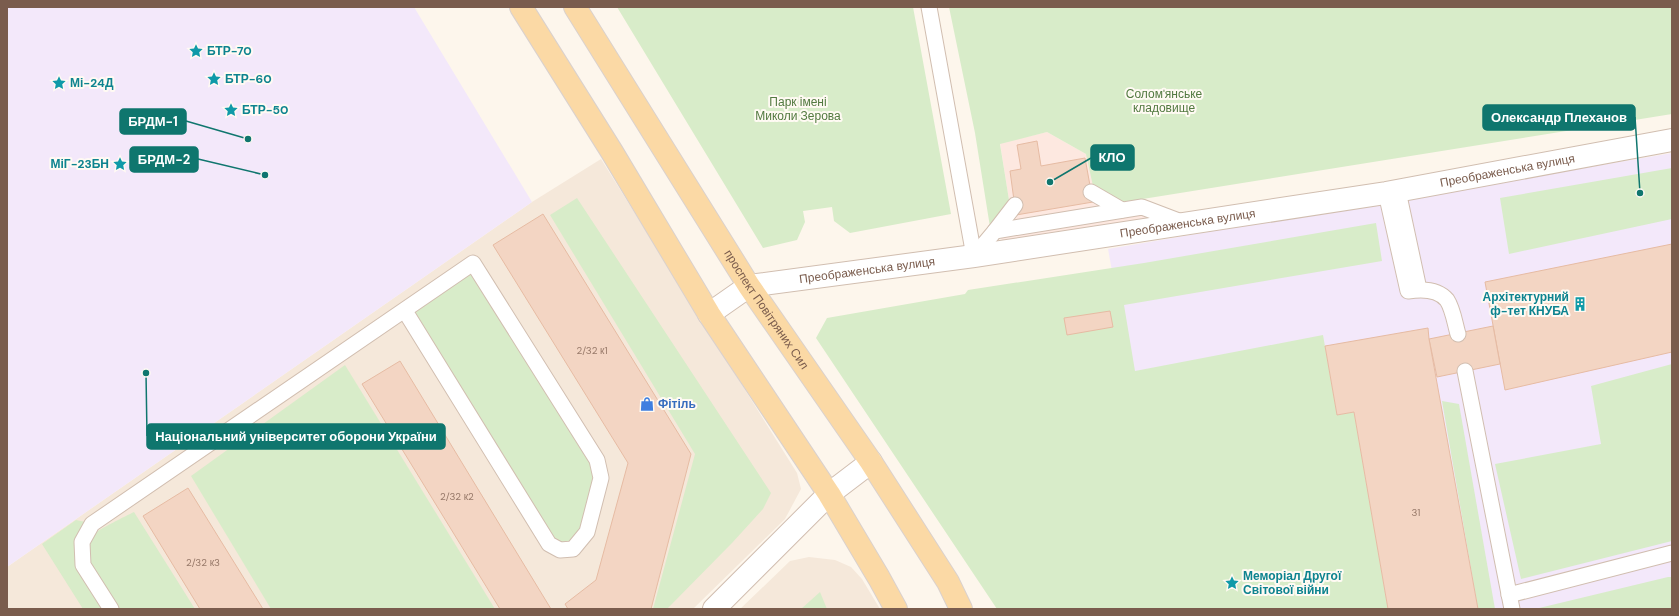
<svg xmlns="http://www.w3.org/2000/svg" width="1679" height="616" font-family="'DM Sans',sans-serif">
	<rect width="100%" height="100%" fill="#fdf6ec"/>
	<g fill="#f5e8da">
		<polygon points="601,159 797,473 801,489 785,519 693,609 7,609 7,567 532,202"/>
		<polygon points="809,557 835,560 851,567 862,579 880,609 740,609 790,561"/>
	</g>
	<polygon fill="#fde8e0" points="1047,132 1086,154 1124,202 1144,199 1183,215 1006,244 990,227 1009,200 1000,143"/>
	<g fill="#f3e8fa">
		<polygon points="7,7 414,7 532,202 7,567"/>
		<polygon points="1672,153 1672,609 1174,609 1108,249"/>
	</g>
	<g fill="#d8ecc9">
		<polygon points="617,7 913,7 951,214 850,233 834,221 832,207 803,211 805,222 797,240 763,248"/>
		<polygon points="949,7 1672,7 1672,114 1124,202 1093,186 1086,154 1047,132 1000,144 1009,200 990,227 975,133"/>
		<polygon points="1672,168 1672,219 1509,254 1500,198"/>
		<polygon points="577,198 771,493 763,509 732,543 667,609 653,609 695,454 550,215"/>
		<polygon points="1376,223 1382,261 1124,305 1135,371 1323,335 1337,415 1354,412 1388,609 997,609 816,338 827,318 965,294 968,290 1144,263"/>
		<polygon points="472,269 594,460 598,476 584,528 572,545 551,541 410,312"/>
		<polygon points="1672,364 1672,541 1521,579 1495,464 1601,444 1591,386"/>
		<polygon points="345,365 495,609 271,609 191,476"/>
		<polygon points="1442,401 1459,404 1495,609 1478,609"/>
		<path d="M134,512L195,609H116C106,592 75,553 94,534C99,529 126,516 134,512Z"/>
		<polygon points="76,520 90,523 80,542 108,609 83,609 42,544"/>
		<polygon points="1668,577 1672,577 1672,609 1535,609"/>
		<polygon points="820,592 827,609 801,609"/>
	</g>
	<g fill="#f3d5c3" stroke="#e6bba3">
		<polygon points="1037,141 1041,166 1085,158 1093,202 1016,215 1010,171 1021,169 1017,145"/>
		<polygon points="543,214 691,454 651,609 568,609 565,604 596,580 628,463 493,245"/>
		<polygon points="1672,244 1672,352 1505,390 1485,282"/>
		<polygon points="1110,311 1113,327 1067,335 1064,318"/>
		<polygon points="1493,326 1500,364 1437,377 1429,339"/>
		<polygon points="1428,328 1429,339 1478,609 1388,609 1354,412 1337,415 1325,346"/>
		<polygon points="400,361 551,609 500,609 362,384"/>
		<polygon points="188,488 263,609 200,609 143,516"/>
	</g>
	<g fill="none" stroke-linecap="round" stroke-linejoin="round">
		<defs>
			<g id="service">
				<polyline points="929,7 974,256"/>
				<polyline points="1398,191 1419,289"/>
				<polyline points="1091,192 1122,210"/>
				<path d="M1386,193L1408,291C1421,289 1438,289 1447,300C1453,309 1455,324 1458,334"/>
				<polyline points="995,231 1015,205"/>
				<polyline points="974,256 995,231 1142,207 1184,223"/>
				<polyline points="1465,371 1512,609"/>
				<polyline points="1509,595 1672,553"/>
				<polyline points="111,609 83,565 82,542 92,524 473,263 597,460 601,478 587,532 573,549 560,550 549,544 405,311"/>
			</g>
			<g id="minor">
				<path id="s1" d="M709,314L749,286L974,256L1386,193L1672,140"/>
				<polyline points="714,609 829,494 871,462"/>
			</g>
			<g id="primary">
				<polyline points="521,7 612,152 709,314 829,494 879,578 896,609"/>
				<path id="s2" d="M575,7L749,286L871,462L948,582L961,609"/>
			</g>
		</defs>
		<use href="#service" stroke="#d1beb0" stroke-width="17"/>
		<use href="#minor" stroke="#d1beb0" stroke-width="24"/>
		<use href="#primary" stroke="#dad1cd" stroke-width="24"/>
		<use href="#service" stroke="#fff" stroke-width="15"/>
		<use href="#minor" stroke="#fff" stroke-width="22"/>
		<use href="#primary" stroke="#fbd9a5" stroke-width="22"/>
	</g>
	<defs>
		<symbol id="sight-bare" viewBox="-9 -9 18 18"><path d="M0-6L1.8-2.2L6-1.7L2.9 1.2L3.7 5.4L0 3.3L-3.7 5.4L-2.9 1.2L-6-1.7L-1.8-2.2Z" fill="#0f9aa8" stroke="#fffaf3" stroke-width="2.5" paint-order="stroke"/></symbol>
		<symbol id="building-bare" viewBox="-9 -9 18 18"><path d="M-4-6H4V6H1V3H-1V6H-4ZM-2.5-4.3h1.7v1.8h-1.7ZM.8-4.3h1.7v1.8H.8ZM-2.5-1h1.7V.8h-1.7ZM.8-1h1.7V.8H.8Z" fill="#0f9aa8" stroke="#fffaf3" stroke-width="2.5" paint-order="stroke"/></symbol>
		<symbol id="shop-bare" viewBox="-9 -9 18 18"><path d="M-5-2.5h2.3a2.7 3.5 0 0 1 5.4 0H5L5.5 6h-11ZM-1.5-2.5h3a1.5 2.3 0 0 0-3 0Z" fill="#3f7fe0" stroke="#fffaf3" stroke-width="2.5" paint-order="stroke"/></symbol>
	</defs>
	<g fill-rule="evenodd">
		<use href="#sight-bare" x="186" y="41" width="20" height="20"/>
		<use href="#sight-bare" x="204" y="69" width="20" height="20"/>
		<use href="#sight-bare" x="49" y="73" width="20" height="20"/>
		<use href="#sight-bare" x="221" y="100" width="20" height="20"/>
		<use href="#sight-bare" x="110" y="154" width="20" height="20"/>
		<use href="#building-bare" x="1570" y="294" width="20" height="20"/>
		<use href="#shop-bare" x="637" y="394" width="20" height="20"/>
		<use href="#sight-bare" x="1222" y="573" width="20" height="20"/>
	</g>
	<g text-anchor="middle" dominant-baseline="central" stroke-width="4" stroke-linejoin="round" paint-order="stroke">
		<g font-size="10" fill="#987a6a">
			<text x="592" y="350">2/32 к1</text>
			<text x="457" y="496">2/32 к2</text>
			<text x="1416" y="512">31</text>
			<text x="203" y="562">2/32 к3</text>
		</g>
		<g font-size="12" font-weight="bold" fill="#0d838f" stroke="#fffaf3" text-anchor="start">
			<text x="207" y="51">БТР-70</text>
			<text x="225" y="79">БТР-60</text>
			<text x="70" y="83">Мі-24Д</text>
			<text x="242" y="110">БТР-50</text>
			<text x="109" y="164" text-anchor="end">МіГ-23БН</text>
			<text x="1569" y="297" text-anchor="end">Архітектурний<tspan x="1569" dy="14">ф-тет КНУБА</tspan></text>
			<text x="1243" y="576">Меморіал Другої<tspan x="1243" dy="14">Світової війни</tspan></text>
		</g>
		<g font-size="12" fill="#537a41" stroke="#fffaf3">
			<text x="1164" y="94">Солом'янське<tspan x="1164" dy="14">кладовище</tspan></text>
			<text x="798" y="102">Парк імені<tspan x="798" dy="14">Миколи Зерова</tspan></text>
		</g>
		<g font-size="12" fill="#7a5c4d" stroke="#fffaf3">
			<text stroke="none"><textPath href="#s1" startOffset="816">Преображенська вулиця</textPath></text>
			<text stroke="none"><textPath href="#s1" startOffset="492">Преображенська вулиця</textPath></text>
			<text stroke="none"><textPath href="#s1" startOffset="168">Преображенська вулиця</textPath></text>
			<text stroke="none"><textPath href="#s2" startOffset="358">проспект Повітряних Сил</textPath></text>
		</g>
		<g font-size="12" font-weight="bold" fill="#366cbe" stroke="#fffaf3" text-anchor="start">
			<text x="658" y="404">Фітіль</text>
		</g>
	</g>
	<path fill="none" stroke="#0f766e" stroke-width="1.5" d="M1640 193L1635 117M248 139L186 121M1050 182L1091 158M265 175L198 159M146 373L147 436"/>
	<g fill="#0f766e" stroke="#fffaf3" stroke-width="1.5">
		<circle cx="1640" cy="193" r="4"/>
		<circle cx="248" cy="139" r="4"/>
		<circle cx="1050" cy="182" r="4"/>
		<circle cx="265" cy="175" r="4"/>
		<circle cx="146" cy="373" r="4"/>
	</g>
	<g fill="#0f766e" stroke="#0f766e" stroke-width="1.5">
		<rect x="1483" y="105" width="152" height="25" rx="4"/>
		<rect x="120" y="109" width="66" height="25" rx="4"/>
		<rect x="1091" y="145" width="43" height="25" rx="4"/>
		<rect x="130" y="147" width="68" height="25" rx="4"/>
		<rect x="147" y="424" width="298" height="25" rx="4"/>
	</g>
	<g font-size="13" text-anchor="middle" font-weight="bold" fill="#fff">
		<text x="1559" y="122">Олександр Плеханов</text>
		<text x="153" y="126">БРДМ-1</text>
		<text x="1112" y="162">КЛО</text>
		<text x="164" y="164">БРДМ-2</text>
		<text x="296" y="441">Національний університет оборони України</text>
	</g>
	<rect width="1679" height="616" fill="none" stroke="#7a5c4d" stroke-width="16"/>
</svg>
